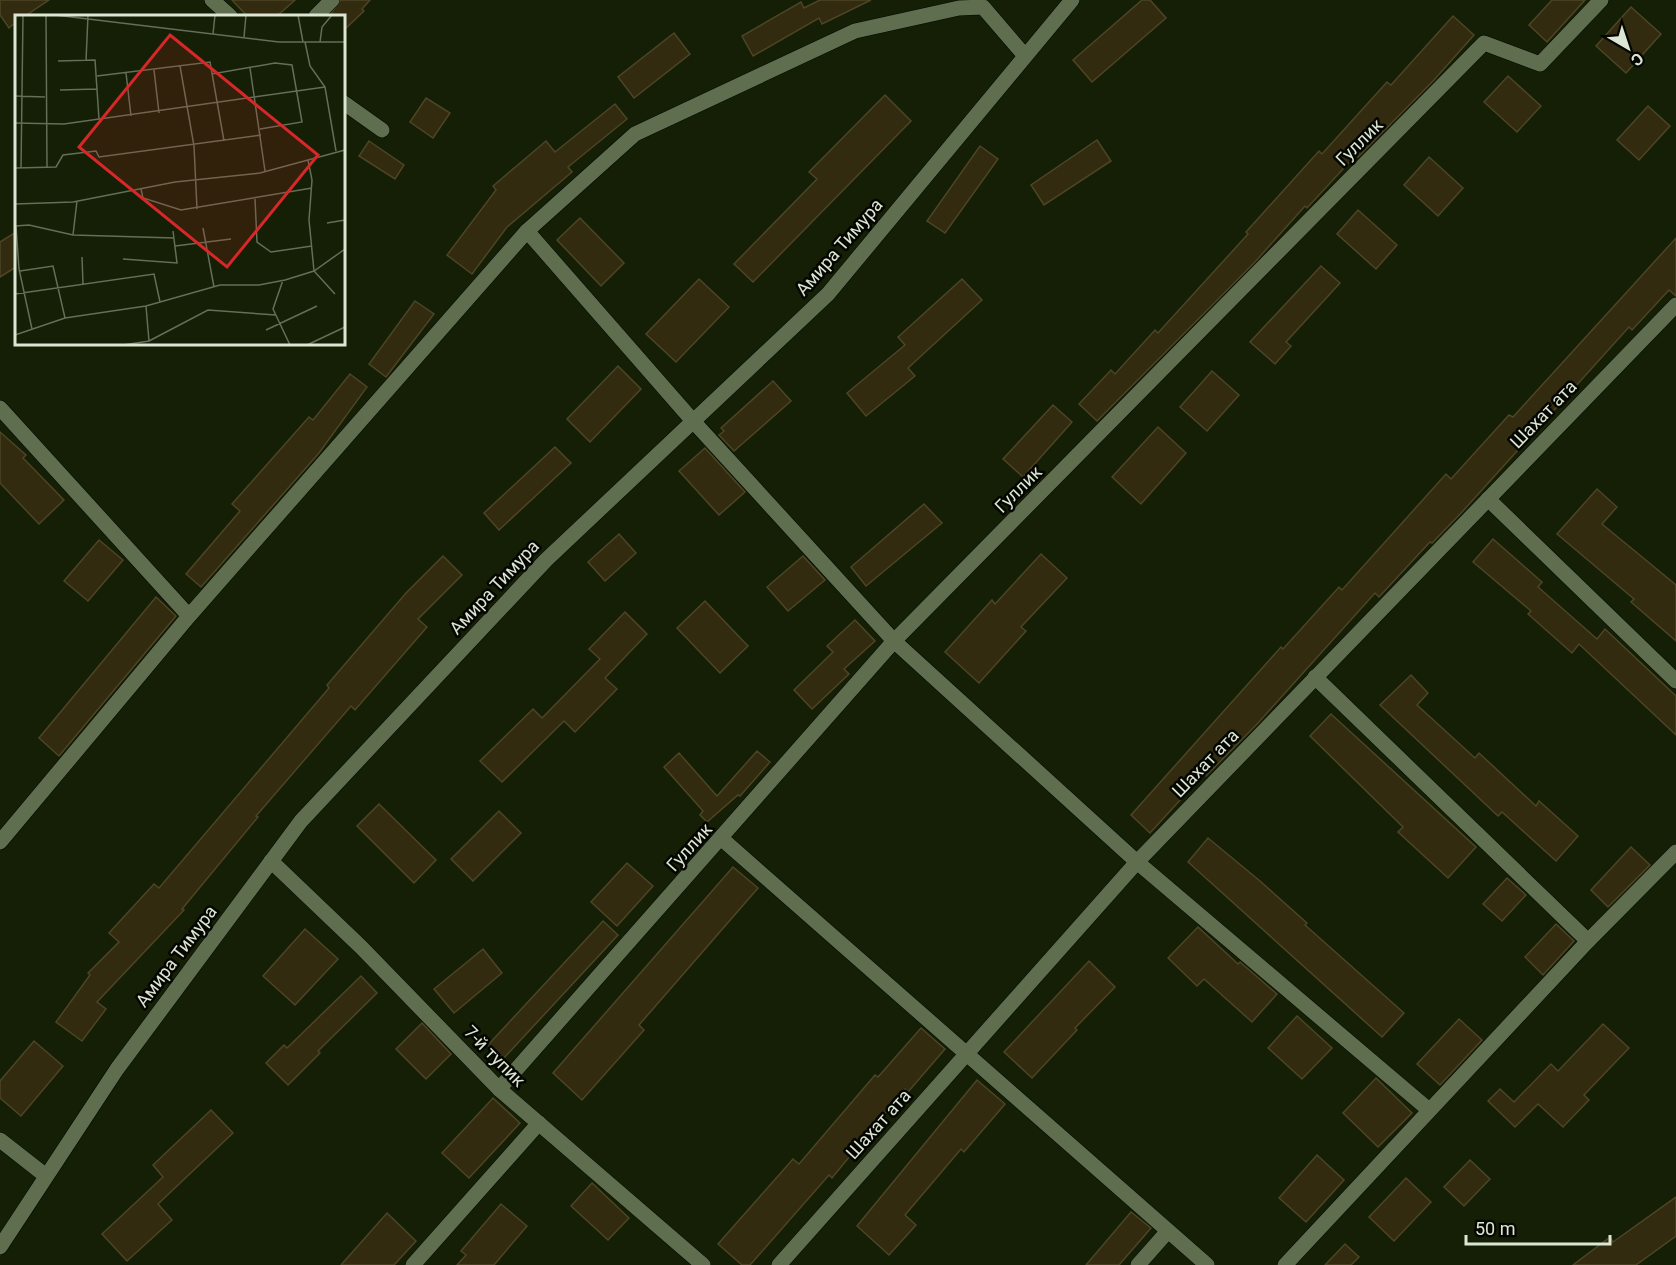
<svg xmlns="http://www.w3.org/2000/svg" width="1676" height="1265" font-family="Roboto,sans-serif">
	<rect width="100%" height="100%" fill="#141f05"/>
	<g fill="#322b0f" stroke="#4c4526" stroke-width="1.5">
		<polygon points="0,0 49,0 25,16 16,16 16,22 9,28 0,15"/>
		<polygon points="232,0 295,0 277,16 247,16"/>
		<polygon points="341,0 370,0 362,9 364,11 344,30 344,16 329,16"/>
		<polygon points="820,0 871,0 822,24 819,18 753,56 742,36 801,2 804,8"/>
		<polygon points="1142,0 1150,0 1166,18 1092,82 1073,60"/>
		<polygon points="1552,0 1585,0 1547,42 1529,25"/>
		<polygon points="1631,7 1661,34 1626,73 1596,46"/>
		<polygon points="1453,16 1474,35 1434,80 1358,157 1356,155 1307,208 1305,206 1255,262 1097,421 1079,404 1111,370 1115,374 1155,330 1158,333 1248,234 1246,232 1319,151 1322,154 1387,82 1391,85"/>
		<polygon points="674,33 690,54 634,98 618,77"/>
		<polygon points="1508,76 1541,106 1517,132 1484,102"/>
		<polygon points="885,95 911,121 753,282 734,264 817,179 809,172"/>
		<polygon points="426,98 450,113 433,138 410,122"/>
		<polygon points="615,104 627,119 568,167 572,172 507,227 472,274 447,255 496,190 493,186 546,141 555,152"/>
		<polygon points="1648,106 1670,126 1639,160 1617,140"/>
		<polygon points="1097,140 1111,161 1044,205 1031,185"/>
		<polygon points="369,141 404,165 395,179 359,156"/>
		<polygon points="980,146 998,159 945,233 927,221"/>
		<polygon points="1429,157 1463,188 1438,216 1404,185"/>
		<polygon points="1358,210 1397,245 1376,269 1337,234"/>
		<polygon points="580,218 624,263 601,286 557,240"/>
		<polygon points="16,232 16,267 0,277 0,242"/>
		<polygon points="1676,238 1676,296 1669,290 1632,330 1629,327 1462,512 1432,543 1430,542 1379,597 1375,593 1258,723 1206,776 1204,774 1150,833 1131,815 1281,647 1283,649 1339,587 1342,590 1446,474 1451,479 1509,415 1513,417"/>
		<polygon points="1321,266 1340,283 1286,342 1291,346 1275,364 1250,342"/>
		<polygon points="699,279 729,307 676,362 646,334"/>
		<polygon points="962,279 982,300 908,368 915,376 866,416 847,393 905,345 898,337"/>
		<polygon points="415,301 434,314 386,377 369,364"/>
		<polygon points="618,366 641,389 590,442 567,419"/>
		<polygon points="1212,371 1239,395 1207,431 1180,407"/>
		<polygon points="350,374 367,387 319,453 201,587 186,574 240,511 232,504 309,417 313,420"/>
		<polygon points="773,381 791,401 734,451 719,435 724,431 721,428"/>
		<polygon points="1053,405 1072,422 1023,477 1003,459"/>
		<polygon points="1158,427 1186,453 1141,504 1112,477"/>
		<polygon points="0,432 26,455 23,458 64,500 39,524 0,483"/>
		<polygon points="555,447 571,463 499,530 484,513"/>
		<polygon points="705,448 745,492 719,515 679,471"/>
		<polygon points="1597,489 1617,507 1602,524 1676,585 1676,641 1631,602 1634,599 1557,534"/>
		<polygon points="924,504 942,523 866,586 851,567"/>
		<polygon points="619,534 636,553 605,581 588,562"/>
		<polygon points="1493,539 1542,582 1538,587 1597,639 1605,629 1676,696 1676,735 1579,644 1572,653 1528,614 1531,611 1473,562"/>
		<polygon points="99,540 123,560 88,601 64,581"/>
		<polygon points="1041,554 1067,578 1021,627 1026,631 979,683 945,652 992,600 995,604"/>
		<polygon points="443,556 462,575 418,619 427,627 355,710 351,706 256,816 258,817 182,909 184,910 97,1002 106,1009 82,1041 56,1022 90,975 88,973 119,942 109,933 154,884 159,888 329,688 327,685 406,593"/>
		<polygon points="803,556 825,580 788,611 767,587"/>
		<polygon points="156,597 176,616 59,756 39,738"/>
		<polygon points="705,601 748,646 720,673 677,628"/>
		<polygon points="625,612 647,634 605,678 617,689 575,732 564,721 502,782 480,761 533,709 542,718 600,659 589,649"/>
		<polygon points="855,620 875,641 844,669 849,674 812,709 794,690 833,652 827,646"/>
		<polygon points="1411,675 1428,693 1417,705 1475,758 1479,753 1536,806 1539,801 1578,836 1556,861 1502,812 1498,816 1380,705"/>
		<polygon points="1331,714 1476,847 1448,878 1398,832 1403,827 1310,736"/>
		<polygon points="757,751 770,762 740,796 738,795 707,822 700,815 703,811 664,767 679,753 717,796"/>
		<polygon points="379,804 436,860 414,883 357,826"/>
		<polygon points="499,811 521,833 473,881 451,859"/>
		<polygon points="1208,838 1260,881 1307,923 1305,925 1404,1013 1382,1037 1188,862"/>
		<polygon points="1631,847 1650,865 1608,907 1591,890"/>
		<polygon points="627,863 653,886 617,926 591,902"/>
		<polygon points="733,867 758,888 639,1025 644,1030 582,1100 553,1073"/>
		<polygon points="1507,878 1526,895 1502,921 1483,904"/>
		<polygon points="603,921 618,935 503,1059 488,1045"/>
		<polygon points="1556,924 1574,941 1543,975 1525,957"/>
		<polygon points="1198,927 1238,964 1240,962 1277,994 1252,1022 1204,979 1197,986 1168,958"/>
		<polygon points="305,929 338,959 295,1005 263,976"/>
		<polygon points="483,949 502,973 454,1013 434,989"/>
		<polygon points="1089,961 1115,987 1075,1028 1077,1030 1032,1078 1004,1052"/>
		<polygon points="361,976 377,993 318,1051 320,1053 288,1085 266,1063 284,1045 287,1048"/>
		<polygon points="1297,1016 1332,1048 1302,1079 1268,1048"/>
		<polygon points="1459,1019 1482,1040 1440,1085 1417,1064"/>
		<polygon points="422,1023 451,1054 426,1079 396,1049"/>
		<polygon points="1603,1024 1629,1048 1584,1095 1589,1100 1563,1127 1538,1104 1515,1127 1488,1101 1500,1089 1514,1102 1551,1064 1558,1071"/>
		<polygon points="921,1028 945,1049 908,1092 905,1089 832,1178 829,1175 750,1265 742,1265 718,1244 793,1159 799,1164 875,1075 878,1077"/>
		<polygon points="34,1041 63,1066 21,1116 0,1098 0,1081"/>
		<polygon points="1376,1078 1412,1113 1378,1147 1343,1113"/>
		<polygon points="977,1080 1005,1104 964,1152 961,1149 905,1215 916,1225 889,1255 857,1226"/>
		<polygon points="493,1098 520,1123 469,1178 442,1153"/>
		<polygon points="211,1110 233,1133 158,1204 172,1220 127,1261 102,1234 163,1177 153,1165"/>
		<polygon points="1317,1155 1344,1180 1306,1222 1279,1198"/>
		<polygon points="1470,1160 1490,1179 1464,1206 1444,1187"/>
		<polygon points="1406,1178 1431,1202 1394,1241 1369,1217"/>
		<polygon points="592,1183 629,1218 608,1240 571,1206"/>
		<polygon points="1676,1197 1676,1236 1636,1265 1573,1265 1610,1237 1613,1242"/>
		<polygon points="501,1204 527,1226 494,1265 457,1265 466,1255 461,1251"/>
		<polygon points="1131,1212 1151,1228 1119,1265 1086,1265"/>
		<polygon points="387,1213 416,1241 394,1265 341,1265"/>
		<polygon points="1345,1244 1359,1257 1351,1265 1325,1265"/>
	</g>
	<g fill="none" stroke-linecap="round" stroke-linejoin="round">
		<defs>
			<g id="minor">
				<polyline points="212,0 230,16"/>
				<polyline points="316,16 332,0"/>
				<polyline points="344,103 382,130"/>
				<polyline points="527,231 693,421 894,641 1137,862 1429,1110"/>
				<polyline points="0,408 189,616"/>
				<polyline points="1488,499 1676,681"/>
				<polyline points="1315,677 1588,941"/>
				<polyline points="722,839 1207,1265"/>
				<polyline points="0,842 189,616 527,231 635,134 855,31 959,8 983,7 1025,56"/>
				<polyline points="271,861 361,947 499,1089 703,1265"/>
				<polyline points="499,1089 894,641 1484,43 1540,64 1601,0"/>
				<polyline points="0,1140 46,1176"/>
				<polyline points="0,1247 117,1069 301,821 546,560 828,294 1072,0"/>
				<polyline points="413,1265 539,1123"/>
				<polyline points="779,1265 1137,862 1676,305"/>
				<polyline points="1138,1265 1168,1231"/>
				<polyline points="1285,1265 1588,941 1676,852"/>
			</g>
		</defs>
		<use href="#minor" stroke="#020900" stroke-width="16"/>
		<use href="#minor" stroke="#606e50" stroke-width="15"/>
	</g>
	<g text-anchor="middle" dominant-baseline="central" stroke-width="5" stroke-linejoin="round" paint-order="stroke">
		<g font-size="18" fill="#dde5d4" stroke="#040701">
			<text transform="translate(1359 142) rotate(-45)">Гуллик</text>
			<text transform="translate(839 247) rotate(-49)">Амира Тимура</text>
			<text transform="translate(1543 414) rotate(-46)">Шахат ата</text>
			<text transform="translate(1018 489) rotate(-45)">Гуллик</text>
			<text transform="translate(494 587) rotate(-47)">Амира Тимура</text>
			<text transform="translate(1205 763) rotate(-46)">Шахат ата</text>
			<text transform="translate(689 847) rotate(-48)">Гуллик</text>
			<text transform="translate(176 956) rotate(-53)">Амира Тимура</text>
			<text transform="translate(495 1056) rotate(45)">7-й тупик</text>
			<text transform="translate(878 1124) rotate(-48)">Шахат ата</text>
		</g>
	</g>
	<g transform="translate(15 15)">
		<rect width="330" height="330" fill="#141f05"/>
		<path fill="none" stroke="#646e58" stroke-width="1.5" d="M31,0L32,152M40,0L264,27H330M283,0L288,27M198,19L200,0M229,22L231,0M290,27L295,51L310,72L321,136M305,27L307,12L317,0M43,46L80,45L84,104M71,46L73,0M165,51L179,131L182,194M235,53L250,156M139,55L144,98M111,58L116,101M197,59L260,48L277,50L287,107L245,114M82,61L195,47L209,126M45,75L82,74M0,81L30,82M0,108L49,109L310,72M293,145L297,165L294,205L299,256L320,279M0,153L41,152L48,140L81,136L84,142L246,120M6,153L8,0M126,174L128,183L166,195L297,173M240,184L242,227L256,237L297,231M0,189L58,187L160,167L245,158L330,135M312,208L330,205M0,211L14,210L58,220L159,223M1,211L4,254L17,314M188,213L199,272M58,220L62,186M160,231L216,224M67,242L68,269M108,244L162,248L158,216M5,256L38,251L50,303M268,265L258,294L275,330M0,279L139,259L145,287M251,315L302,291M0,320L50,303L131,291L205,270H244L270,265L299,256L330,234M134,326L193,295L261,300M108,330L134,326L131,291M292,330L330,312"/>
		<path fill="#d62828" fill-opacity="0.15" stroke="#d62828" stroke-width="3" d="M155,20L303,140L212,252L64,132Z"/>
		<rect width="330" height="330" fill="none" stroke="#dde5d4" stroke-width="3"/>
	</g>
	<g transform="translate(1628 48) rotate(141)" stroke="#040701" stroke-width="4.5" paint-order="stroke">
	<path d="M0-4.5L10 22L0 15L-10 22Z" fill="#dde5d4"/>
	<text y="-9" font-size="16" font-weight="bold" text-anchor="middle" fill="#dde5d4">С</text>
	</g>
	<path d="M1466 1235v9h144v-9" fill="none" stroke="#dde5d4" stroke-width="3"/>
	<text x="1475" y="1235" font-size="18" fill="#dde5d4" stroke="#040701" stroke-width="4.5" paint-order="stroke">50 m</text>
</svg>
